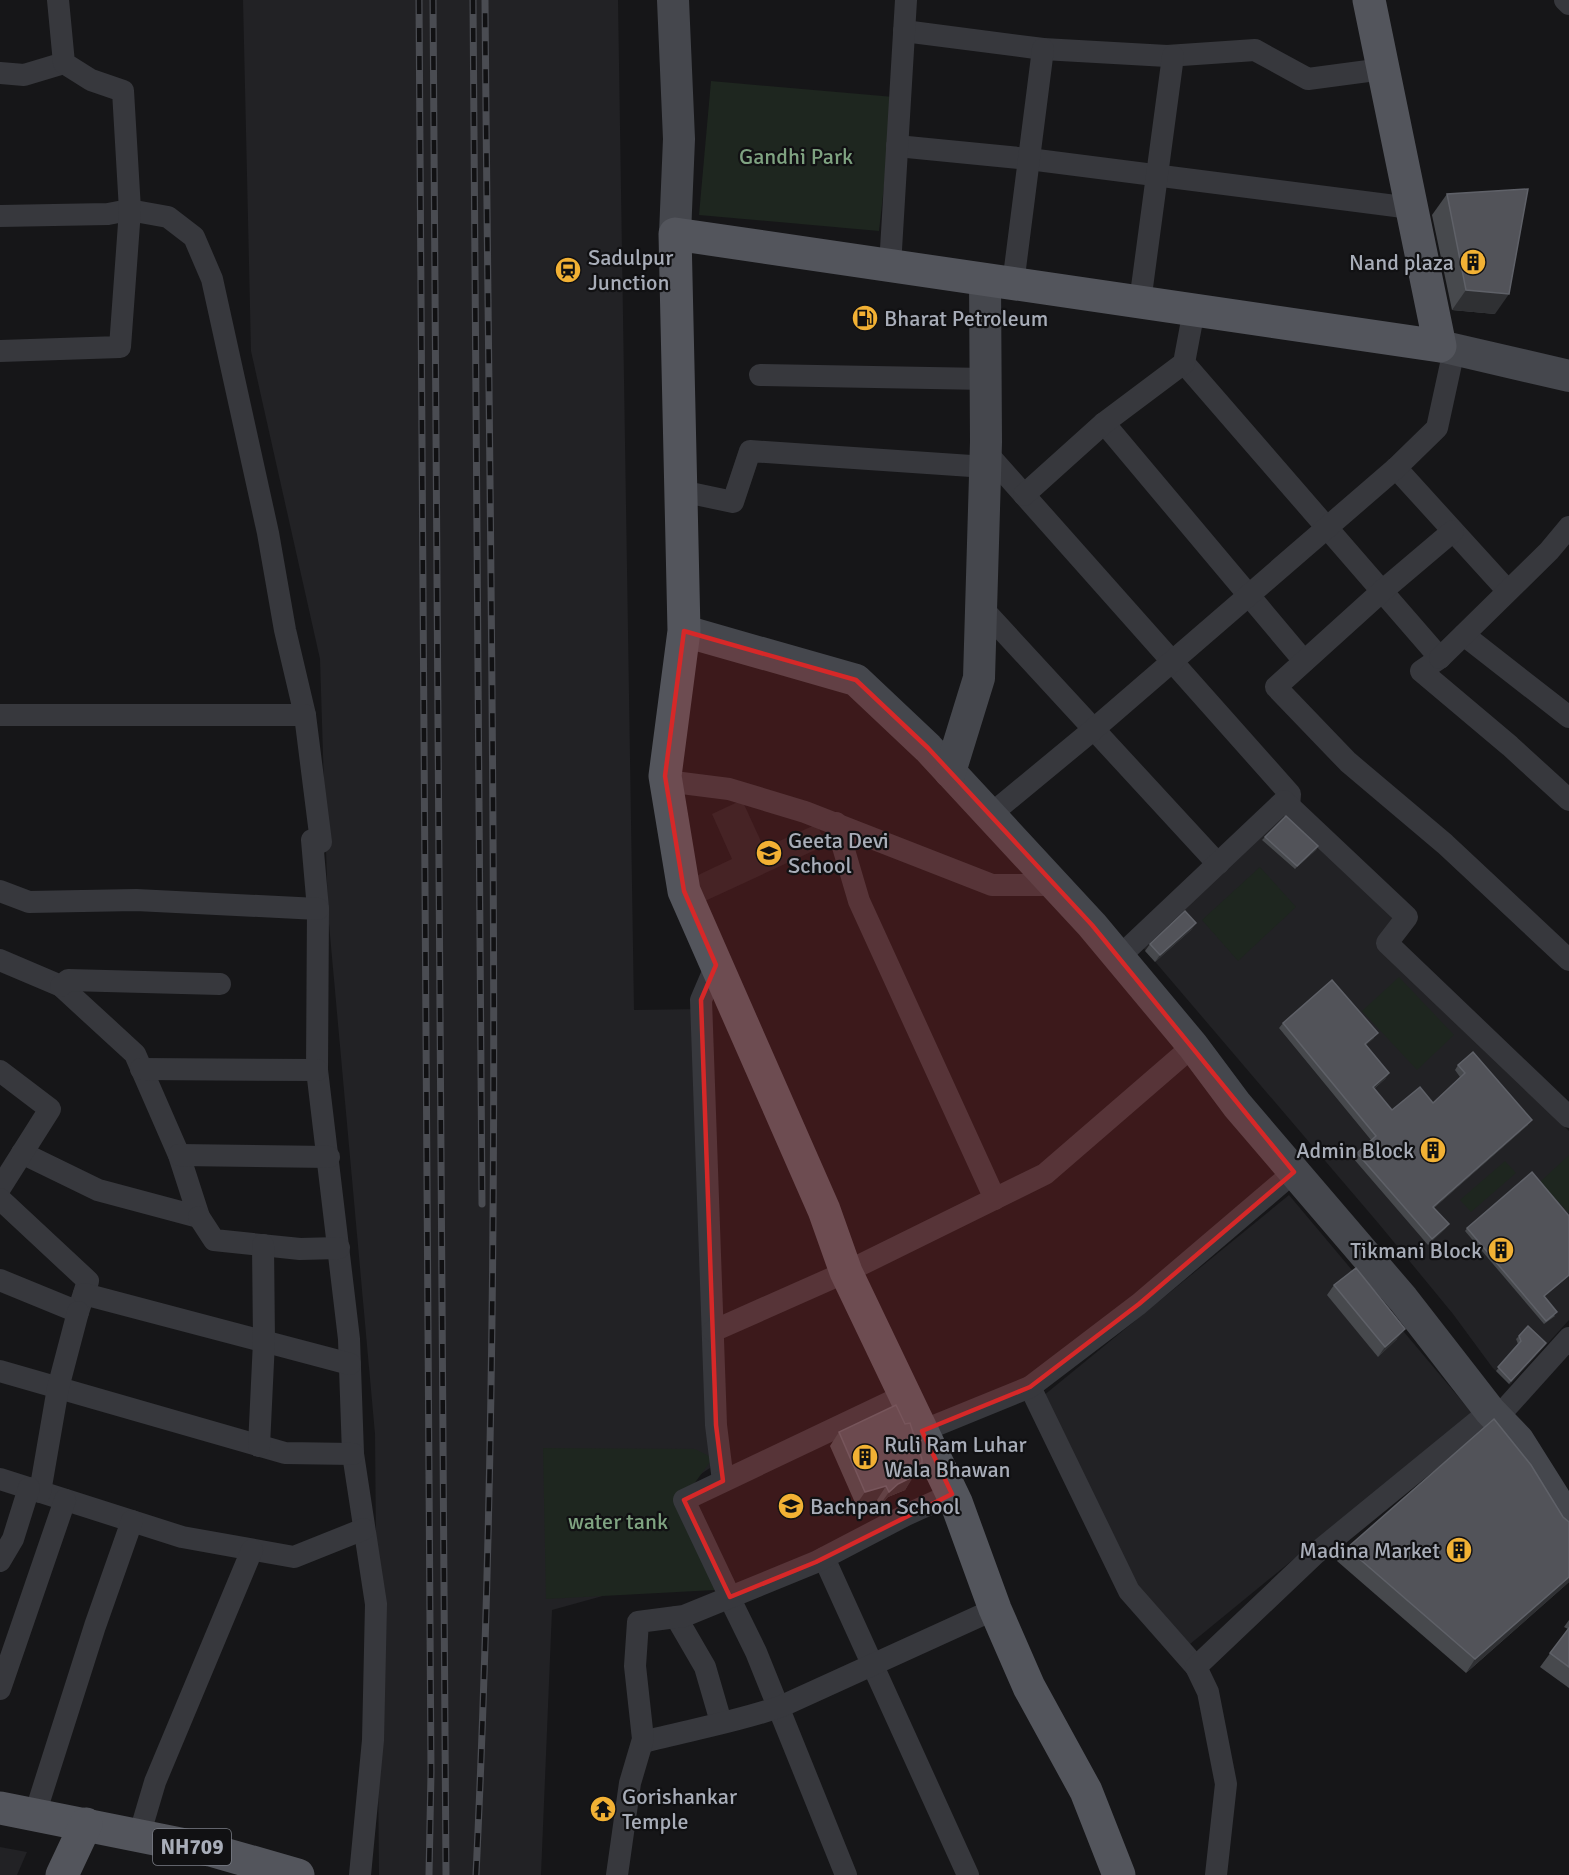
<svg xmlns="http://www.w3.org/2000/svg" width="1569" height="1875" font-family="Signika,sans-serif">
	<rect width="100%" height="100%" fill="#161618"/>
	<g fill="#222225">
		<polygon points="243,0 618,0 634,1010 704,1009 710,1468 675,1491 693,1571 552,1610 541,1875 379,1875 375,1434 328,913 320,659 251,351"/>
		<polygon points="742,800 764,848 817,824 826,845 705,901 694,877 732,859 712,814"/>
		<polygon points="1283,811 1400,916 1377,941 1569,1131 1569,1320 1510,1385 1492,1367 1453,1314 1379,1224 1140,944"/>
		<polygon points="1289,1195 1472,1413 1190,1644 1142,1594 1043,1396"/>
		<polygon points="0,1847 27,1852 17,1875 0,1875"/>
	</g>
	<g fill="#1e261f">
		<polygon points="711,81 894,97 879,231 699,215"/>
		<polygon points="1260,867 1296,907 1238,961 1202,920"/>
		<polygon points="1399,977 1454,1035 1417,1070 1362,1011"/>
		<polygon points="1569,1155 1569,1213 1540,1182"/>
		<polygon points="1505,1161 1516,1173 1471,1212 1460,1200"/>
		<polygon points="543,1448 695,1449 713,1458 688,1492 715,1590 546,1599"/>
	</g>
	<g fill="none" stroke-linecap="round" stroke-linejoin="round">
		<g stroke="#37383d" stroke-width="22">
			<polyline points="1565,0 1569,4"/>
			<polyline points="904,31 1043,49 1167,56 1255,50 1308,79 1383,69"/>
			<polyline points="0,73 24,75 64,63"/>
			<polyline points="897,146 1029,159 1411,208"/>
			<polyline points="0,216 108,214 129,210 168,217 194,237 212,279 268,533 285,630 305,715"/>
			<polyline points="890,266 906,0"/>
			<polyline points="1013,284 1043,49"/>
			<polyline points="1140,302 1173,56"/>
			<polyline points="0,351 120,347 130,210 123,91 91,80 64,63 58,0"/>
			<polyline points="1184,363 1440,658 1421,671 1510,746 1569,800"/>
			<polyline points="760,375 986,379"/>
			<polyline points="1104,423 1304,661"/>
			<polyline points="986,452 1290,794 1289,806"/>
			<polyline points="1396,468 1507,590"/>
			<polyline points="681,491 733,502 750,451 986,467"/>
			<polyline points="1024,495 1104,423 1184,363 1194,310"/>
			<polyline points="1453,531 1381,592 1276,687 1348,762 1445,844 1569,960"/>
			<polyline points="982,608 1218,864"/>
			<polyline points="1464,635 1569,717"/>
			<polyline points="1440,658 1549,551 1569,527"/>
			<polyline points="0,715 305,715 321,842 312,840 318,909 317,1070 349,1339 353,1454 376,1604 373,1740 360,1875"/>
			<polyline points="666,781 729,789 805,812 992,885 1055,885"/>
			<polyline points="990,815 1094,729 1396,468 1437,428 1454,350"/>
			<polyline points="836,823 859,901 995,1199"/>
			<polyline points="0,891 29,902 136,900 318,909"/>
			<polyline points="1118,958 1284,801 1407,917 1387,943 1569,1117"/>
			<polyline points="0,960 61,986 135,1054 179,1155 199,1217 98,1190 22,1153"/>
			<polyline points="716,965 701,1000 716,1425 723,1481"/>
			<polyline points="61,986 68,980 220,984"/>
			<polyline points="141,1069 317,1070"/>
			<polyline points="0,1071 50,1109 0,1188"/>
			<polyline points="179,1155 329,1157"/>
			<polyline points="0,1199 88,1281 78,1312 0,1280"/>
			<polyline points="199,1217 214,1240 300,1249 339,1248"/>
			<polyline points="84,1294 350,1364"/>
			<polyline points="713,1331 846,1272 1045,1174 1193,1046"/>
			<polyline points="0,1371 285,1453 353,1454"/>
			<polyline points="1030,1387 1129,1591 1196,1667"/>
			<polyline points="1497,1418 1569,1338"/>
			<polyline points="922,1431 1030,1387 1139,1304 1294,1172"/>
			<polyline points="259,1446 264,1341 263,1245"/>
			<polyline points="0,1479 182,1537 294,1557 364,1529"/>
			<polyline points="40,1492 58,1388 78,1312"/>
			<polyline points="824,1558 968,1875"/>
			<polyline points="0,1561 13,1539 29,1488"/>
			<polyline points="729,1597 756,1652 846,1875"/>
			<polyline points="730,1597 684,1500 905,1395"/>
			<polyline points="676,1617 705,1667 721,1722"/>
			<polyline points="0,1689 65,1500"/>
			<path d="M643,1742C689,1730 737,1722 782,1706L995,1609"/>
			<polyline points="35,1814 95,1626 132,1521"/>
			<polyline points="139,1836 155,1782 252,1550"/>
			<polyline points="617,1875 630,1783 643,1739 635,1666 638,1622 684,1616 816,1562 906,1515 952,1494"/>
			<polyline points="1216,1875 1226,1784 1208,1692 1196,1667 1315,1554 1490,1411"/>
		</g>
		<g stroke="#45474d" stroke-width="32">
			<polyline points="673,0 679,139 675,234"/>
			<polyline points="1440,346 1569,376"/>
			<polyline points="684,631 856,680 928,748 1092,925 1193,1046 1237,1105 1403,1299 1490,1411 1518,1440 1569,1521"/>
			<polyline points="950,772 979,678 986,442 985,280"/>
		</g>
		<g stroke="#53555c" stroke-width="33">
			<polyline points="0,1808 210,1850 298,1875"/>
			<polyline points="62,1875 86,1824"/>
			<polyline points="1119,1875 1086,1791 1029,1687 995,1609 956,1502 846,1272 824,1210 684,891 665,776 684,631 675,234 1440,346 1369,0"/>
		</g>
		<defs>
			<g id="rail">
				<polyline points="419,0 431,1772 429,1875"/>
				<polyline points="433,0 446,1875"/>
				<polyline points="473,0 482,1204"/>
				<path d="M476,1875C506,1251 490,625 485,0"/>
			</g>
		</defs>
		<use href="#rail" stroke="#4a4c52" stroke-width="7"/>
		<use href="#rail" stroke="#111113" stroke-width="4.5" stroke-dasharray="14" stroke-linecap="butt"/>
	</g>
	<g fill="#47494d">
		<polygon points="1447,194 1495,314 1452,310 1432,215"/>
		<polygon points="1265,837 1318,846 1316,850 1295,869 1262,840"/>
		<polygon points="1196,923 1191,930 1155,962 1145,951 1150,944"/>
		<polygon points="1283,1023 1374,1038 1366,1045 1389,1073 1385,1079 1374,1089 1392,1110 1433,1103 1460,1077 1455,1070 1458,1065 1528,1125 1434,1208 1449,1224 1445,1229 1428,1245 1353,1158 1357,1153 1371,1140 1279,1028"/>
		<polygon points="1467,1228 1555,1316 1544,1324 1465,1231"/>
		<polygon points="1334,1285 1397,1339 1378,1357 1327,1295"/>
		<polygon points="1519,1336 1546,1343 1509,1384 1496,1371 1518,1344 1516,1339"/>
		<polygon points="839,1432 914,1474 905,1490 888,1497 879,1506 877,1500 856,1505 830,1446"/>
		<polygon points="1563,1517 1569,1522 1569,1582 1466,1673 1337,1561 1347,1548"/>
		<polygon points="1569,1620 1569,1688 1540,1667 1568,1629 1564,1627"/>
	</g>
	<g fill="#2f3033">
		<polygon points="1466,290 1509,294 1495,314 1452,310"/>
		<polygon points="1318,846 1316,850 1295,869 1297,866"/>
		<polygon points="1196,923 1191,930 1155,962 1160,955"/>
		<polygon points="1378,1033 1374,1038 1361,1050 1365,1044"/>
		<polygon points="1389,1073 1385,1079 1369,1093 1373,1087"/>
		<polygon points="1532,1120 1528,1125 1429,1212 1433,1207"/>
		<polygon points="1449,1224 1445,1229 1428,1245 1432,1239"/>
		<polygon points="1569,1275 1569,1276 1541,1300 1544,1296"/>
		<polygon points="1405,1329 1397,1339 1378,1357 1385,1347"/>
		<polygon points="922,1463 912,1476 911,1467"/>
		<polygon points="914,1476 905,1490 888,1497 879,1506 889,1492 898,1484"/>
		<polygon points="886,1486 877,1500 856,1505 865,1492"/>
		<polygon points="1569,1577 1569,1582 1466,1673 1475,1659"/>
	</g>
	<g fill="#525359" stroke="#5f6168" stroke-width="1.5">
		<polygon points="1528,189 1509,294 1466,290 1447,194"/>
		<polygon points="1286,816 1318,846 1297,866 1265,837"/>
		<polygon points="1185,911 1196,923 1160,955 1150,944"/>
		<polygon points="1332,980 1378,1033 1365,1044 1389,1073 1373,1087 1392,1110 1420,1087 1433,1103 1465,1073 1458,1065 1473,1052 1532,1120 1433,1207 1449,1224 1432,1239 1357,1153 1376,1136 1283,1023"/>
		<polygon points="1532,1172 1569,1216 1569,1275 1544,1296 1557,1312 1546,1321 1467,1228"/>
		<polygon points="1356,1268 1405,1329 1385,1347 1334,1285"/>
		<polygon points="1528,1326 1546,1343 1511,1381 1498,1367 1521,1341 1519,1336"/>
		<polygon points="896,1405 905,1424 910,1423 922,1459 922,1463 911,1467 914,1476 898,1484 889,1492 886,1486 865,1492 839,1432"/>
		<polygon points="1494,1419 1531,1465 1563,1517 1569,1522 1569,1577 1475,1659 1347,1548"/>
		<polygon points="1569,1628 1569,1667 1550,1653"/>
	</g>
	<path fill="#d62828" fill-opacity="0.2" stroke="#d62828" stroke-width="4.5" stroke-linejoin="round" d="M684,631L856,680L928,748L1092,925L1294,1172L1139,1304L1030,1387L922,1431L952,1494L816,1562L730,1597L684,1500L723,1481L716,1425L701,1000L716,965L684,891L665,776Z"/>
	<defs>
		<symbol id="building-disc" viewBox="-11 -11 22 22"><circle r="9.5" fill="#f2b134" stroke="#111113"/><path d="M-4-6H4V6H1V3H-1V6H-4ZM-2.5-4.3h1.7v1.8h-1.7ZM.8-4.3h1.7v1.8H.8ZM-2.5-1h1.7V.8h-1.7ZM.8-1h1.7V.8H.8Z" fill="#111"/></symbol>
		<symbol id="station-disc" viewBox="-11 -11 22 22"><circle r="9.5" fill="#f2b134" stroke="#111113"/><path d="M-3-6H3Q5-6 5-4V2Q5 4 3 4L4.5 6H3L1.5 4h-3L-3 6H-4.5L-3 4Q-5 4-5 2V-4Q-5-6-3-6ZM-3.5-4v3h7v-3ZM-3.5 1v1.5H-2V1ZM2 1v1.5H3.5V1Z" fill="#111"/></symbol>
		<symbol id="fuel-disc" viewBox="-11 -11 22 22"><circle r="9.5" fill="#f2b134" stroke="#111113"/><path d="M-5.5-6h7V0h2V4h1.3V-2.5L3-4.5l.8-.8L6-3V5H2.5V1h-1V6h-7ZM-4.2-4.7v3.2H.2V-4.7Z" fill="#111"/></symbol>
		<symbol id="school-disc" viewBox="-11 -11 22 22"><circle r="9.5" fill="#f2b134" stroke="#111113"/><path d="M0-5L7-2L0 1L-7-2ZM-4 1L0 2.5L4 1V4Q0 6-4 4Z" fill="#111"/></symbol>
		<symbol id="temple-disc" viewBox="-11 -11 22 22"><circle r="9.5" fill="#f2b134" stroke="#111113"/><path d="M0-6L5-2H3V0L6.5 2.5H4V6H1.5V3h-3V6H-4V2.5H-6.5L-3 0V-2H-5Z" fill="#111"/></symbol>
	</defs>
	<g fill-rule="evenodd">
		<use href="#building-disc" x="1458" y="247" width="30" height="30"/>
		<use href="#station-disc" x="553" y="255" width="30" height="30"/>
		<use href="#fuel-disc" x="850" y="303" width="30" height="30"/>
		<use href="#school-disc" x="754" y="838" width="30" height="30"/>
		<use href="#building-disc" x="1418" y="1135" width="30" height="30"/>
		<use href="#building-disc" x="1486" y="1235" width="30" height="30"/>
		<use href="#building-disc" x="850" y="1442" width="30" height="30"/>
		<use href="#school-disc" x="776" y="1491" width="30" height="30"/>
		<use href="#building-disc" x="1444" y="1535" width="30" height="30"/>
		<use href="#temple-disc" x="588" y="1794" width="30" height="30"/>
	</g>
	<g text-anchor="middle" dominant-baseline="central" stroke-width="4.5" stroke-linejoin="round" paint-order="stroke">
		<rect fill="#111113" stroke="#7b7e86" stroke-width="1.5" x="153" y="1829" width="78" height="36" rx="4.5"/>
		<g font-size="21" font-weight="bold" fill="#a8adb8">
			<text x="192" y="1847">NH709</text>
		</g>
		<g font-size="22" fill="#7fa381" stroke="#111113">
			<text x="796" y="156">Gandhi Park</text>
			<text x="618" y="1521">water tank</text>
		</g>
		<g font-size="22" fill="#a8adb8" stroke="#111113" text-anchor="start">
			<text x="588" y="257">Sadulpur<tspan x="588" dy="25">Junction</tspan></text>
			<text x="1454" y="262" text-anchor="end">Nand plaza</text>
			<text x="884" y="318">Bharat Petroleum</text>
			<text x="788" y="840">Geeta Devi<tspan x="788" dy="25">School</tspan></text>
			<text x="1414" y="1150" text-anchor="end">Admin Block</text>
			<text x="1482" y="1250" text-anchor="end">Tikmani Block</text>
			<text x="884" y="1444">Ruli Ram Luhar<tspan x="884" dy="25">Wala Bhawan</tspan></text>
			<text x="810" y="1506">Bachpan School</text>
			<text x="1440" y="1550" text-anchor="end">Madina Market</text>
			<text x="622" y="1796">Gorishankar<tspan x="622" dy="25">Temple</tspan></text>
		</g>
	</g>
</svg>
